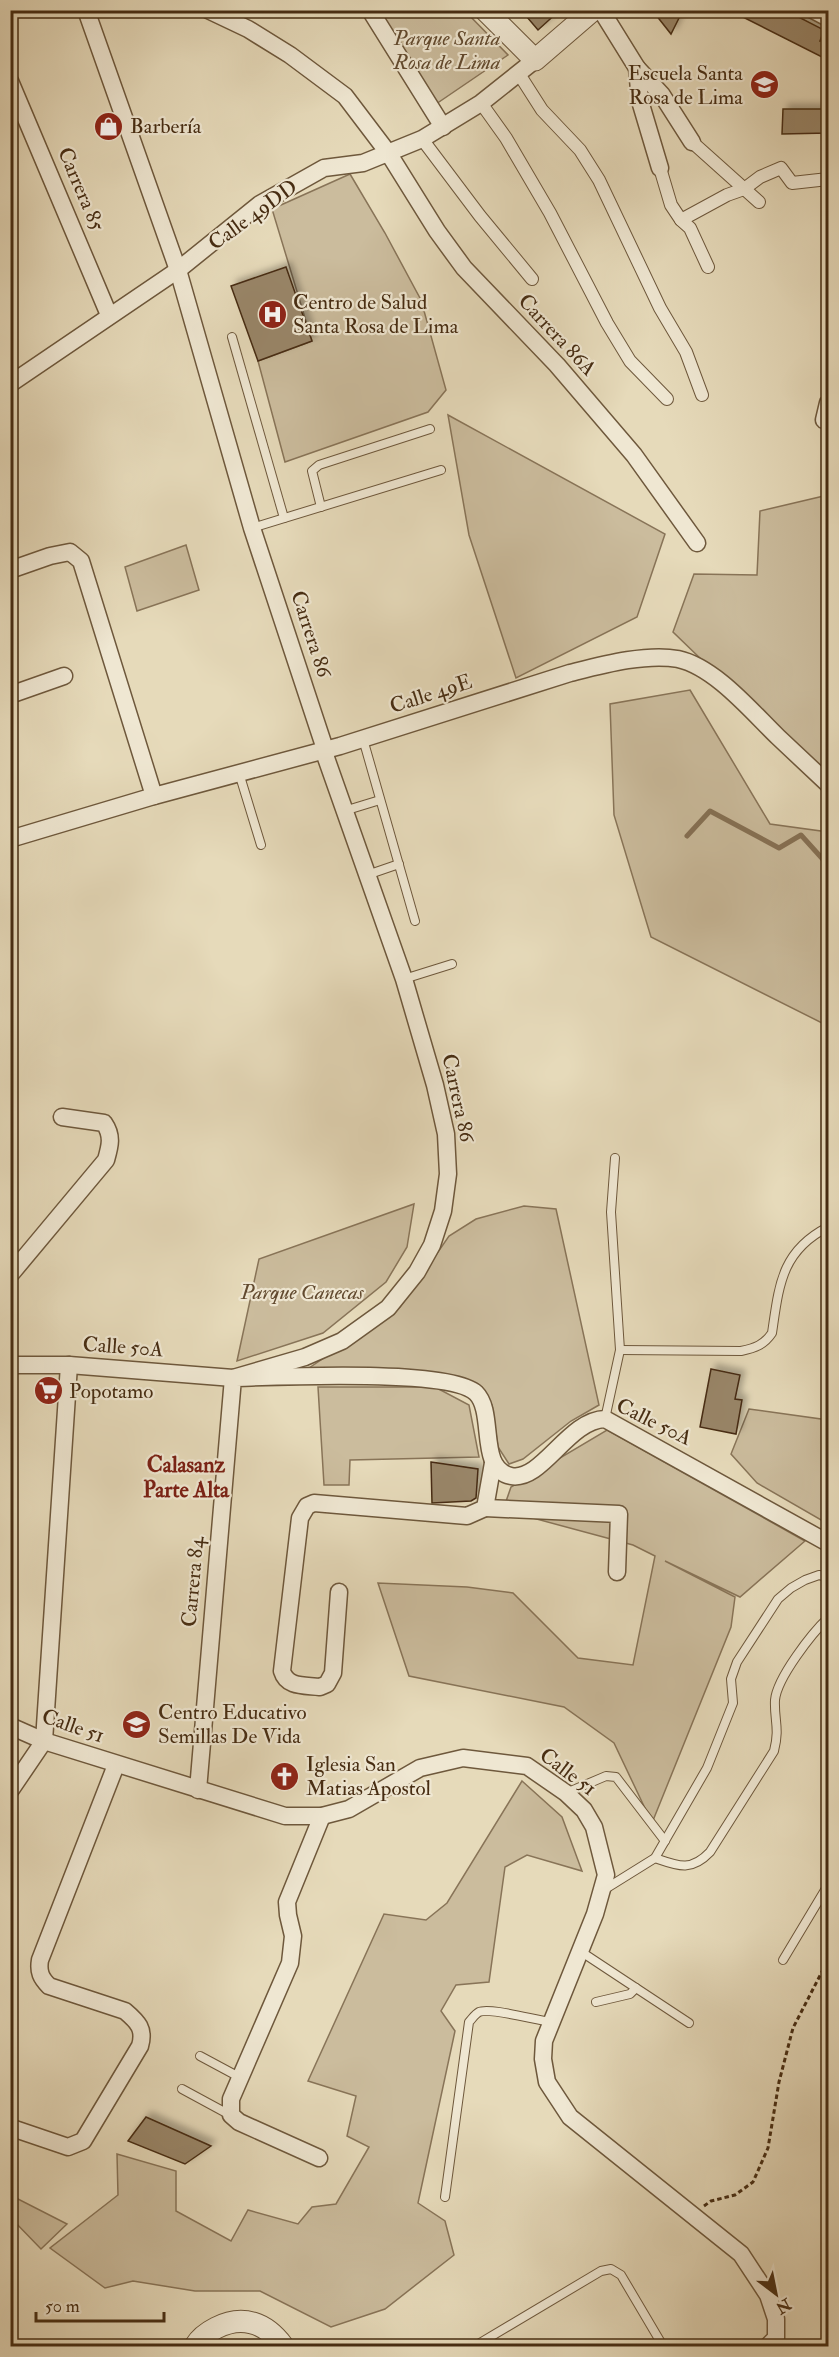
<svg xmlns="http://www.w3.org/2000/svg" width="839" height="2357" font-family="'IM FELL Double Pica',serif">
	<defs>
		<filter id="shadow"><feDropShadow dx="5" dy="-5" stdDeviation="3" flood-color="#0004"/></filter>
	</defs>
	<rect width="100%" height="100%" fill="#e6daba"/>
	<filter id="stains"><feTurbulence type="fractalNoise" baseFrequency=".00333" numOctaves="4"/><feColorMatrix values="0 0 0 0 .2 0 0 0 0 .09 0 0 0 0 .02 0 0 0 .5 -.17"/></filter>
	<radialGradient id="worn" r=".72"><stop offset=".6" stop-color="#630" stop-opacity="0"/><stop offset="1" stop-color="#630" stop-opacity=".3"/></radialGradient>
	<g fill="#cbbc9d" stroke="#887458" stroke-width="1.5">
		<polygon points="376,11 465,11 508,55 436,104"/>
		<polygon points="350,174 385,233 421,300 446,390 428,412 285,462 258,361 312,341 272,209"/>
		<polygon points="448,415 665,534 637,617 516,678 469,535"/>
		<polygon points="828,495 828,782 673,632 694,574 757,575 760,511"/>
		<polygon points="186,545 199,590 137,611 125,567"/>
		<polygon points="690,690 770,824 828,832 828,1026 651,937 614,815 610,704"/>
		<polygon points="414,1204 407,1247 386,1282 323,1333 237,1361 259,1259"/>
		<polygon points="524,1206 556,1209 599,1405 571,1421 523,1459 509,1464 498,1447 492,1405 478,1384 421,1371 309,1368 400,1307 449,1236 476,1219"/>
		<polygon points="318,1387 435,1387 469,1405 479,1457 350,1460 349,1485 324,1485"/>
		<polygon points="749,1409 828,1420 828,1524 757,1483 731,1454"/>
		<polygon points="607,1430 805,1541 740,1597 665,1561 735,1597 731,1627 652,1823 614,1743 564,1707 409,1676 378,1583 467,1587 513,1593 578,1658 633,1665 655,1556 633,1545 503,1510 511,1487"/>
		<polygon points="522,1781 562,1817 582,1871 527,1855 505,1867 489,1982 456,1985 441,2011 455,2031 418,2203 445,2221 454,2255 385,2309 331,2327 260,2291 195,2291 133,2281 105,2288 50,2248 118,2195 117,2154 176,2171 176,2211 231,2241 248,2210 298,2224 312,2207 336,2204 369,2147 347,2136 356,2096 308,2081 384,1914 426,1920 447,1903"/>
		<polygon points="10,2177 14,2197 67,2224 41,2249 11,2218"/>
	</g>
	<g fill="none" stroke-linecap="round" stroke-linejoin="round">
		<polyline stroke="#867155" stroke-width="5" points="687,836 710,811 779,848 801,835 828,865"/>
	</g>
	<g fill="#998669" stroke="#462c12" stroke-width="1.5" filter="url(#shadow)">
		<polygon points="521,10 560,10 538,30"/>
		<polygon points="652,10 683,10 671,34"/>
		<polygon points="729,10 785,10 824,30 820,41 828,41 828,60"/>
		<polygon points="783,109 828,109 828,133 782,134"/>
		<polygon points="286,267 312,341 258,361 231,286"/>
		<polygon points="711,1369 740,1375 735,1399 742,1400 736,1434 700,1427"/>
		<polygon points="431,1462 478,1469 476,1498 471,1501 432,1503"/>
		<polygon points="146,2117 211,2146 185,2164 128,2141"/>
	</g>
	<g fill="none" stroke-linecap="round" stroke-linejoin="round">
		<defs>
			<g id="service">
				<polyline points="232,337 284,518"/>
				<polyline points="321,507 312,471 319,465 430,429"/>
				<polyline points="252,528 441,470"/>
				<polyline points="363,739 415,921"/>
				<polyline points="239,773 261,845"/>
				<polyline points="344,811 380,800"/>
				<polyline points="367,875 399,864"/>
				<polyline points="404,979 452,964"/>
				<path d="M620,1350L741,1351C755,1348 764,1345 772,1333C779,1286 781,1251 828,1227"/>
				<polyline points="605,1419 620,1350 611,1212 615,1158"/>
				<polyline points="566,1793 606,1776 616,1777 665,1841"/>
				<path d="M655,1858C678,1866 691,1872 710,1852L774,1751C780,1728 774,1720 775,1700C777,1678 812,1633 828,1618"/>
				<polyline points="602,1891 655,1858 707,1768 733,1703 731,1679 737,1662 778,1599 791,1588 805,1580 819,1575 828,1577"/>
				<polyline points="580,1951 689,2023"/>
				<polyline points="783,1960 828,1885"/>
				<polyline points="596,2002 630,1994 636,1988"/>
				<polyline points="200,2056 241,2078"/>
				<polyline points="182,2089 230,2115"/>
				<path d="M445,2197L469,2022C472,2019 475,2014 479,2012C489,2007 535,2020 551,2022"/>
				<polyline points="475,2346 601,2271 611,2269 621,2275 663,2346"/>
			</g>
			<g id="pedestrian">
				<polyline points="519,74 542,110 580,150 599,180 660,308 686,352 702,395"/>
				<polyline points="481,103 506,138 550,213 607,323 630,361 667,399"/>
				<polyline points="422,139 480,216 532,279"/>
				<polyline points="692,142 759,202"/>
				<polyline points="660,168 671,205 681,220 690,228 708,267"/>
				<polyline points="681,220 727,195 744,189 760,177 781,168 792,183 828,179"/>
			</g>
			<g id="minor">
				<polyline points="208,10 248,29 290,55 345,96 389,154 437,231 464,268 557,365 634,455 697,543"/>
				<polyline points="370,10 443,127"/>
				<polyline points="601,10 637,68 640,101 660,168"/>
				<polyline points="813,10 828,18"/>
				<polyline points="637,68 662,95 692,142"/>
				<polyline points="10,81 109,315"/>
				<polyline points="10,384 178,270 260,204 324,168 363,163 422,139 481,103 535,60"/>
				<polyline points="824,420 828,403"/>
				<polyline points="10,570 50,556 70,552 81,561 154,796"/>
				<polyline points="10,695 64,676"/>
				<path d="M10,839L154,796L340,746L570,673C602,665 646,653 678,659C715,667 752,712 778,737C795,753 812,769 828,784"/>
				<path d="M10,1275L106,1160C110,1146 113,1136 104,1123L62,1117"/>
				<polyline points="10,1365 69,1365 233,1378 305,1357 342,1341 388,1308 417,1272 432,1245 443,1211 448,1174 446,1134 435,1085 404,979 325,755 325,749 252,528 178,270 86,10"/>
				<polyline points="485,1508 619,1514 617,1572"/>
				<path d="M339,1592L333,1673L327,1684L320,1687C305,1685 287,1688 282,1671L300,1518L307,1506L314,1503L467,1516L485,1508L493,1463"/>
				<polyline points="10,1726 44,1741 285,1816 322,1816 349,1809 420,1768 463,1758 527,1766 566,1793 584,1810 594,1827 606,1875 595,1914 544,2041 543,2059 547,2082 570,2117 741,2254 768,2295 776,2319 776,2338 768,2346"/>
				<path d="M198,1790L233,1378C275,1377 450,1368 476,1393C496,1413 477,1469 511,1476C542,1482 568,1420 605,1419L828,1543"/>
				<polyline points="10,1791 44,1741 69,1365"/>
				<path d="M15,2129L68,2147L83,2141L140,2046C145,2029 138,2022 125,2011L49,1986C41,1978 38,1972 40,1960L116,1765"/>
				<polyline points="319,2158 239,2122 231,2115 231,2099 290,1963 293,1936 288,1915 287,1902 322,1816"/>
			</g>
			<g id="tertiary">
				<polyline points="485,10 535,60 593,10"/>
				<path d="M195,2346C200,2338 208,2332 216,2328C243,2314 266,2323 283,2346"/>
			</g>
		</defs>
		<use href="#service" stroke="#6e583c" stroke-width="10"/>
		<use href="#pedestrian" stroke="#6e583c" stroke-width="14"/>
		<use href="#minor" stroke="#6e583c" stroke-width="19"/>
		<use href="#tertiary" stroke="#6e583c" stroke-width="23"/>
		<polyline stroke="#462c12" stroke-width="3" stroke-dasharray="4.5 3" stroke-linecap="butt" points="704,2206 711,2201 735,2195 753,2182 768,2148 779,2082 793,2028 828,1960"/>
		<use href="#service" stroke="#efe7d2" stroke-width="8"/>
		<use href="#pedestrian" stroke="#efe7d2" stroke-width="12"/>
		<use href="#minor" stroke="#efe7d2" stroke-width="16"/>
		<use href="#tertiary" stroke="#efe7d2" stroke-width="21"/>
	</g>
	<defs>
		<symbol id="school-disc" viewBox="-11 -11 22 22"><circle r="9.5" fill="#8f2418" stroke="#efe7d2"/><path d="M0-5L7-2L0 1L-7-2ZM-4 1L0 2.5L4 1V4Q0 6-4 4Z" fill="#fff"/></symbol>
		<symbol id="shop-disc" viewBox="-11 -11 22 22"><circle r="9.5" fill="#8f2418" stroke="#efe7d2"/><path d="M-5-2.5h2.3a2.7 3.5 0 0 1 5.4 0H5L5.5 6h-11ZM-1.5-2.5h3a1.5 2.3 0 0 0-3 0Z" fill="#fff"/></symbol>
		<symbol id="hospital-disc" viewBox="-11 -11 22 22"><circle r="9.5" fill="#8f2418" stroke="#efe7d2"/><path d="M-5-5h3v3.5h4V-5h3V5h-3V1.5h-4V5h-3Z" fill="#fff"/></symbol>
		<symbol id="supermarket-disc" viewBox="-11 -11 22 22"><circle r="9.5" fill="#8f2418" stroke="#efe7d2"/><path d="M-6-5.5h2.5l.6 2H6L4.5 2H-2.5L-4.4-4H-6ZM-1.5 3.2a1.3 1.3 0 1 0 .1 0ZM3 3.2a1.3 1.3 0 1 0 .1 0Z" fill="#fff"/></symbol>
		<symbol id="church-disc" viewBox="-11 -11 22 22"><circle r="9.5" fill="#8f2418" stroke="#efe7d2"/><path d="M-1.2-6h2.4v3.5h3.3v2.4h-3.3V6h-2.4V-.1h-3.3v-2.4h3.3Z" fill="#fff"/></symbol>
	</defs>
	<g fill-rule="evenodd">
		<use href="#school-disc" x="748" y="68" width="33" height="33"/>
		<use href="#shop-disc" x="92" y="110" width="33" height="33"/>
		<use href="#hospital-disc" x="256" y="298" width="33" height="33"/>
		<use href="#supermarket-disc" x="32" y="1374" width="33" height="33"/>
		<use href="#school-disc" x="120" y="1708" width="33" height="33"/>
		<use href="#church-disc" x="268" y="1760" width="33" height="33"/>
	</g>
	<g text-anchor="middle" dominant-baseline="central" stroke-width="4.5" stroke-linejoin="round" paint-order="stroke">
		<g font-size="21" font-style="italic" fill="#61492e" stroke="#efe7d2">
			<text x="447" y="38">Parque Santa<tspan x="447" dy="24">Rosa de Lima</tspan></text>
			<text x="302" y="1292">Parque Canecas</text>
		</g>
		<g font-size="21" fill="#462c12" stroke="#efe7d2" text-anchor="start">
			<text x="743" y="73" text-anchor="end">Escuela Santa<tspan x="743" dy="24">Rosa de Lima</tspan></text>
			<text x="130" y="126">Barbería</text>
			<text x="293" y="302">Centro de Salud<tspan x="293" dy="24">Santa Rosa de Lima</tspan></text>
			<text x="69" y="1391">Popotamo</text>
			<text x="158" y="1712">Centro Educativo<tspan x="158" dy="24">Semillas De Vida</tspan></text>
			<text x="306" y="1764">Iglesia San<tspan x="306" dy="24">Matias Apostol</tspan></text>
		</g>
		<g font-size="21" fill="#462c12" stroke="#efe7d2">
			<text transform="translate(81 189) rotate(67)">Carrera 85</text>
			<text transform="translate(253 215) rotate(-36)">Calle 49DD</text>
			<text transform="translate(557 335) rotate(47)">Carrera 86A</text>
			<text transform="translate(311 634) rotate(72)">Carrera 86</text>
			<text transform="translate(431 694) rotate(-18)">Calle 49E</text>
			<text transform="translate(458 1098) rotate(78)">Carrera 86</text>
			<text transform="translate(123 1347) rotate(4)">Calle 50A</text>
			<text transform="translate(654 1422) rotate(26)">Calle 50A</text>
			<text transform="translate(193 1582) rotate(-85)">Carrera 84</text>
			<text transform="translate(73 1726) rotate(19)">Calle 51</text>
			<text transform="translate(568 1772) rotate(37)">Calle 51</text>
		</g>
		<g font-size="22" font-weight="bold" fill="#7a1f14" stroke="#efe7d2">
			<text x="186" y="1465">Calasanz<tspan x="186" dy="25">Parte Alta</tspan></text>
		</g>
	</g>
	<rect width="839" height="2357" fill="none" stroke="#e6daba" stroke-width="36"/>
	<rect x="12" y="12" width="815" height="2333" fill="none" stroke="#462c12" stroke-width="3"/>
	<rect x="18" y="18" width="803" height="2321" fill="none" stroke="#462c12" stroke-width="1.5"/>
	<g transform="translate(776 2294) rotate(148)" stroke="#efe7d2" stroke-width="4.5" paint-order="stroke">
	<path d="M0-4.5L10 22L0 15L-10 22Z" fill="#462c12"/>
	<text y="-9" font-size="16" font-weight="bold" text-anchor="middle" fill="#462c12">N</text>
	</g>
	<path d="M36 2312v9h128v-9" fill="none" stroke="#462c12" stroke-width="3"/>
	<text x="45" y="2312" font-size="18" fill="#462c12" stroke="#efe7d2" stroke-width="4.5" paint-order="stroke">50 m</text>
	<rect width="100%" height="100%" filter="url(#stains)"/>
	<rect width="100%" height="100%" fill="url(#worn)"/>
</svg>
